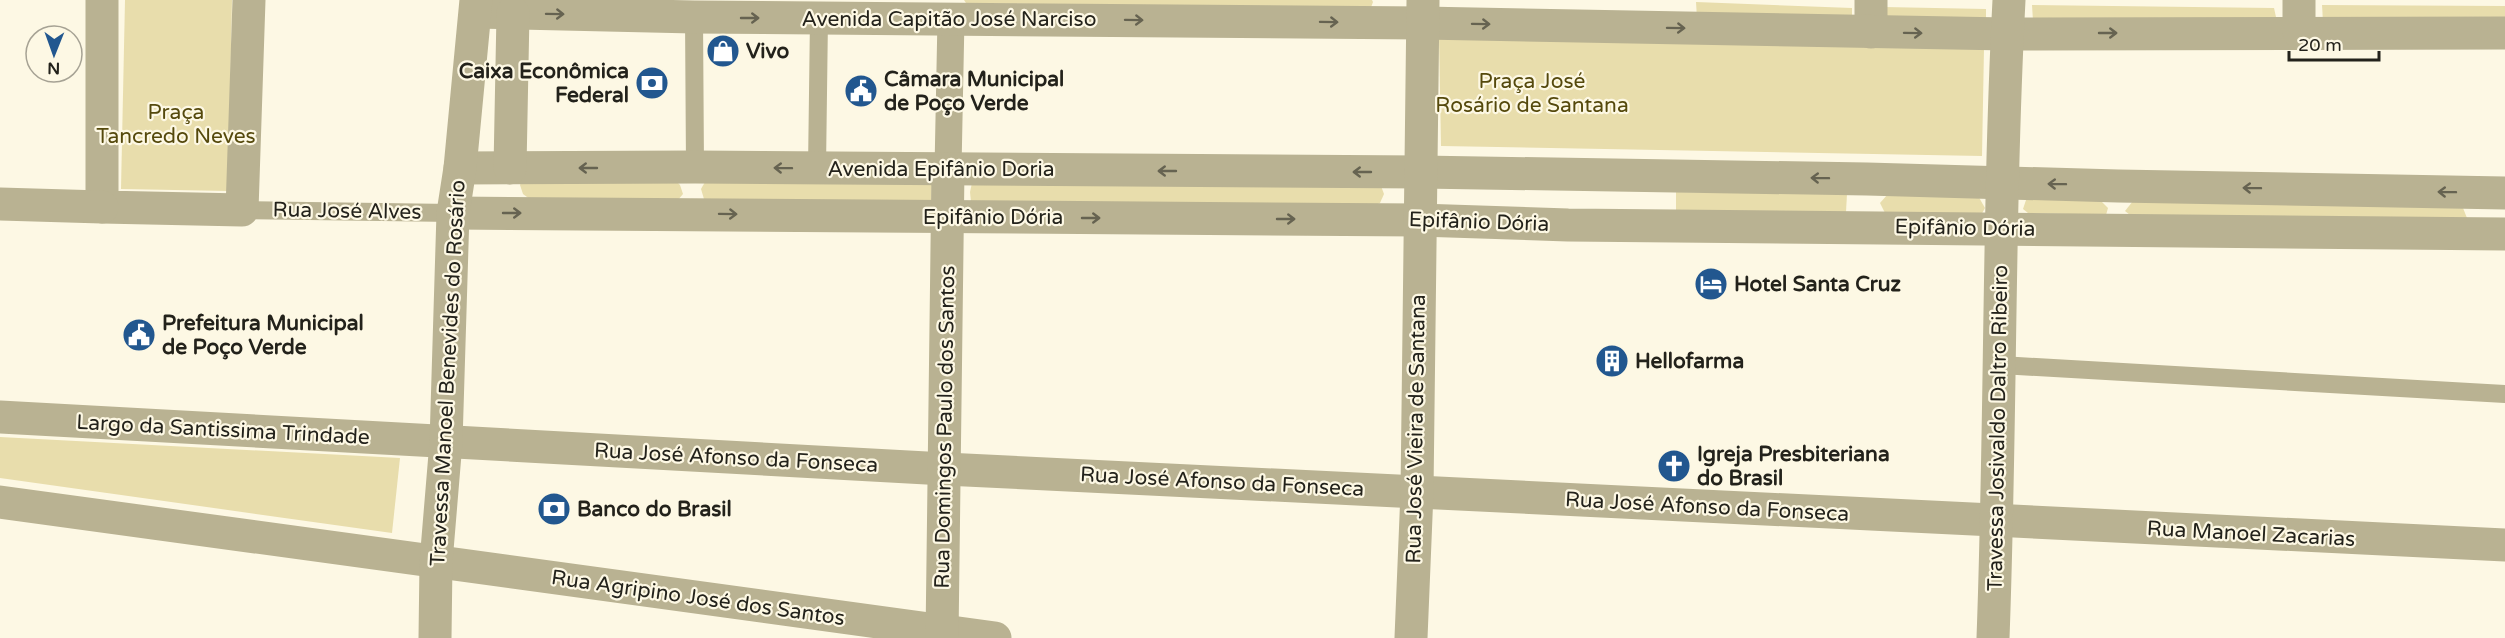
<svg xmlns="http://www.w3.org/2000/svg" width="2505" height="638" font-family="'Varela Round',sans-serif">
	<rect width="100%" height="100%" fill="#fdf8e4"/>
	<g fill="#e8ddac">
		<polygon points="125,0 232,0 228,191 121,189"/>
		<polygon points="964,0 1372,0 1373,2 1370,10 966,3"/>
		<polygon points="1696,2 1852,8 1852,22 1697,19"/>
		<polygon points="2032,5 2274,8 2278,26 2033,21"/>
		<polygon points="2322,5 2505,6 2505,22 2323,22"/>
		<polygon points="1884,7 1986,9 1986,23 1884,19"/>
		<polygon points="1439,37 1984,48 1982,156 1441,146"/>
		<polygon points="524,176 673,178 680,185 683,194 677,201 531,200 523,194 520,185"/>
		<polygon points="932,181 931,207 704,199 701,189 705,182"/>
		<polygon points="972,183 1381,186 1384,194 1380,203 1373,206 971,202 970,192"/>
		<polygon points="1676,192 1847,194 1846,212 1676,211"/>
		<polygon points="1888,194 1977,194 1985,208 1980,217 1885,213 1880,203"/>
		<polygon points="2026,200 2100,200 2108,208 2106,215 2028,213 2023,209"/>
		<polygon points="2133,201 2463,208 2467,218 2130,215 2125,211"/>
		<polygon points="0,437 400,458 392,533 0,478"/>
	</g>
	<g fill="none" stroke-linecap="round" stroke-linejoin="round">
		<g stroke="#b9b292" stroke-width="18">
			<polyline points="694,17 695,167"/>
			<polyline points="817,168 819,18"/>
			<polyline points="242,210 453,213"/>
			<polyline points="2001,365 2505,394"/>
		</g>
		<polyline stroke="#b9b292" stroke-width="27" points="948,169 951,18"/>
		<g stroke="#b9b292" stroke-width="33">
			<polyline points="102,0 102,207 242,210 249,0"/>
			<polyline points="1871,0 1871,32"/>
			<polyline points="476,12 694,17 1423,23 2007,34 2505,33"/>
			<polyline points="2299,32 2299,0"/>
			<polyline points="460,168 695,167 1421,172 1867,179 2118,186 2505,193"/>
			<polyline points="510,168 513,13"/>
			<polyline points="0,204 102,207"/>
			<polyline points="453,213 1419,220 1568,225 2505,234"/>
			<polyline points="0,417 945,469 2505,545"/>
			<polyline points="0,502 995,638"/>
			<polyline points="435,638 436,562 446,442 453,213 460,168 476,0"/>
			<polyline points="942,638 948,169"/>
			<polyline points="1411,638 1417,492 1423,1"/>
			<path d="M1993,638C2001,425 1998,212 2009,0"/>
		</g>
	</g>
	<defs><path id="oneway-shaft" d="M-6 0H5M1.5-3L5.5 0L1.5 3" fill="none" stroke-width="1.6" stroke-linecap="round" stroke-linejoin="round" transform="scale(1.5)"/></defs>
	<g stroke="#666351">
		<use href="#oneway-shaft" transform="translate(555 14) rotate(1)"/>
		<use href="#oneway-shaft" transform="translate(750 18)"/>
		<use href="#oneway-shaft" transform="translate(1134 20) rotate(1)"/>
		<use href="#oneway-shaft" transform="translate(1329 22) rotate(1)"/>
		<use href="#oneway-shaft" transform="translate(1481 24) rotate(1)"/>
		<use href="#oneway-shaft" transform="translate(1676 28) rotate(1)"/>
		<use href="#oneway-shaft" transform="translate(1913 33) rotate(1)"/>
		<use href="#oneway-shaft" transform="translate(2108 33)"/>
		<use href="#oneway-shaft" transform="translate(588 168) rotate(180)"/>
		<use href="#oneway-shaft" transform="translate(783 168) rotate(-179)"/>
		<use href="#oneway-shaft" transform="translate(1167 171) rotate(-180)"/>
		<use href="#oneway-shaft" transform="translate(1362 172) rotate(-180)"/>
		<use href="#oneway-shaft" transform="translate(1820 178) rotate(-179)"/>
		<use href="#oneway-shaft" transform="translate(2057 184) rotate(-179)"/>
		<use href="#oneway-shaft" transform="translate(2252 188) rotate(-179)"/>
		<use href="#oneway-shaft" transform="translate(2447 192) rotate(-179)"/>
		<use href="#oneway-shaft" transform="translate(512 213)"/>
		<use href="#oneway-shaft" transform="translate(728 214) rotate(1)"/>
		<use href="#oneway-shaft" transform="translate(1091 218)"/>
		<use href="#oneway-shaft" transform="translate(1286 219)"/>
	</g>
	<defs>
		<symbol id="shop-disc" viewBox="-11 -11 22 22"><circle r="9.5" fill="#22578f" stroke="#fdf8e4"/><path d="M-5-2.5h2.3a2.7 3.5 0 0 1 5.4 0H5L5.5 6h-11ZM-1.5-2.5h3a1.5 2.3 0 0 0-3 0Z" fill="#fff"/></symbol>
		<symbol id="bank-disc" viewBox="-11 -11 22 22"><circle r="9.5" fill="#22578f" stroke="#fdf8e4"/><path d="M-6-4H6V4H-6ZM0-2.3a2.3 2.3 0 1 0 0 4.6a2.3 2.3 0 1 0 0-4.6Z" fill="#fff"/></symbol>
		<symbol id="civic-disc" viewBox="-11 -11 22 22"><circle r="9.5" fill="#22578f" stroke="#fdf8e4"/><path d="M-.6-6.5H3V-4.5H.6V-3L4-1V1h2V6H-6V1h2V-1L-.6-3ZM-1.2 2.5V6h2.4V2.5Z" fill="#fff"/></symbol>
		<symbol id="hotel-disc" viewBox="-11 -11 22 22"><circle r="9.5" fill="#22578f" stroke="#fdf8e4"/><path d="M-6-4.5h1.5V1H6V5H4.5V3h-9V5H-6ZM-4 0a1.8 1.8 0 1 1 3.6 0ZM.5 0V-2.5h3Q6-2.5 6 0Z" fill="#fff"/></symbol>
		<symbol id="building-disc" viewBox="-11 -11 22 22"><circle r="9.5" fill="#22578f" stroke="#fdf8e4"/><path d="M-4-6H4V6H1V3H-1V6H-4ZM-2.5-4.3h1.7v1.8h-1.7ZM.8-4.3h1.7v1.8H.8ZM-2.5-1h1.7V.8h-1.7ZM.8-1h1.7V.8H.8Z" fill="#fff"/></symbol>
		<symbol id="church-disc" viewBox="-11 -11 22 22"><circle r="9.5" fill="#22578f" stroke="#fdf8e4"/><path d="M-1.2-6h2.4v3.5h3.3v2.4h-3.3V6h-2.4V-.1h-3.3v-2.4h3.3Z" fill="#fff"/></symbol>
	</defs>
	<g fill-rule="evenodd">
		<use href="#shop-disc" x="704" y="32" width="38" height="38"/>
		<use href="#bank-disc" x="633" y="64" width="38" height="38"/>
		<use href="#civic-disc" x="842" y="72" width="38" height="38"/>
		<use href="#hotel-disc" x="1692" y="265" width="38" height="38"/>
		<use href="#civic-disc" x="120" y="316" width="38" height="38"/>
		<use href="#building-disc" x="1593" y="342" width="38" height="38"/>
		<use href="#church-disc" x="1655" y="447" width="38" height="38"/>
		<use href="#bank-disc" x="535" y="490" width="38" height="38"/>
	</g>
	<g text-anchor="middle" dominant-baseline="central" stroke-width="4.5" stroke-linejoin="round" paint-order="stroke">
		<g font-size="21" fill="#23221b" stroke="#fdf8e4">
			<text x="949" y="19">Avenida Capitão José Narciso</text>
			<text x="941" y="169">Avenida Epifânio Doria</text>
			<text transform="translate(347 211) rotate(1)">Rua José Alves</text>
			<text x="993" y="217">Epifânio Dória</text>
			<text transform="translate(1479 222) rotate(2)">Epifânio Dória</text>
			<text transform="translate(1965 228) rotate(1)">Epifânio Dória</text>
			<text transform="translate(448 373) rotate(-87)">Travessa Manoel Benevides do Rosário</text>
			<text transform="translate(945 427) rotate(-89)">Rua Domingos Paulo dos Santos</text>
			<text transform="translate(1998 428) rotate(-89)">Travessa Josivaldo Daltro Ribeiro</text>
			<text transform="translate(1416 429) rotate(-89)">Rua José Vieira de Santana</text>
			<text transform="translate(223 430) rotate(3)">Largo da Santissima Trindade</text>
			<text transform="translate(736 458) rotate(3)">Rua José Afonso da Fonseca</text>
			<text transform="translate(1222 482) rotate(3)">Rua José Afonso da Fonseca</text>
			<text transform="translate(1707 507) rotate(3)">Rua José Afonso da Fonseca</text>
			<text transform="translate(2251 534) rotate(3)">Rua Manoel Zacarias</text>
			<text transform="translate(698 598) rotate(8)">Rua Agripino José dos Santos</text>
		</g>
		<g font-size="21" font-weight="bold" fill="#23221b" stroke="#fdf8e4" text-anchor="start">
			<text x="746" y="51">Vivo</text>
			<text x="629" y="71" text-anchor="end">Caixa Econômica<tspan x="629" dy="24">Federal</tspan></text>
			<text x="884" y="79">Câmara Municipal<tspan x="884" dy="24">de Poço Verde</tspan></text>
			<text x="1734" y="284">Hotel Santa Cruz</text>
			<text x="162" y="323">Prefeitura Municipal<tspan x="162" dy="24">de Poço Verde</tspan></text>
			<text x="1635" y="361">Hellofarma</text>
			<text x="1697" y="454">Igreja Presbiteriana<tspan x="1697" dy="24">do Brasil</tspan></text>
			<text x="577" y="509">Banco do Brasil</text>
		</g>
		<g font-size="21" fill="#55490c" stroke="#fdf8e4">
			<text x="1532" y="81">Praça José<tspan x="1532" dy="24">Rosário de Santana</tspan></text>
			<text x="176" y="112">Praça<tspan x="176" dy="24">Tancredo Neves</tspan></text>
		</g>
	</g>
	<g transform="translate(54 54) rotate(181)"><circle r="28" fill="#fdf8e4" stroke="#a6a294" stroke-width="1.5"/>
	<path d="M0-4.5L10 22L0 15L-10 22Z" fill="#22578f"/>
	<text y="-9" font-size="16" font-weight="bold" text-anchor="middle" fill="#23221b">N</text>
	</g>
	<path d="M2289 51v9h90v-9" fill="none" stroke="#23221b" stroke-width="3"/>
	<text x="2298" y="51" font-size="18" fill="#23221b" stroke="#fdf8e4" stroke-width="4.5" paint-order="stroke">20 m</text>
</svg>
